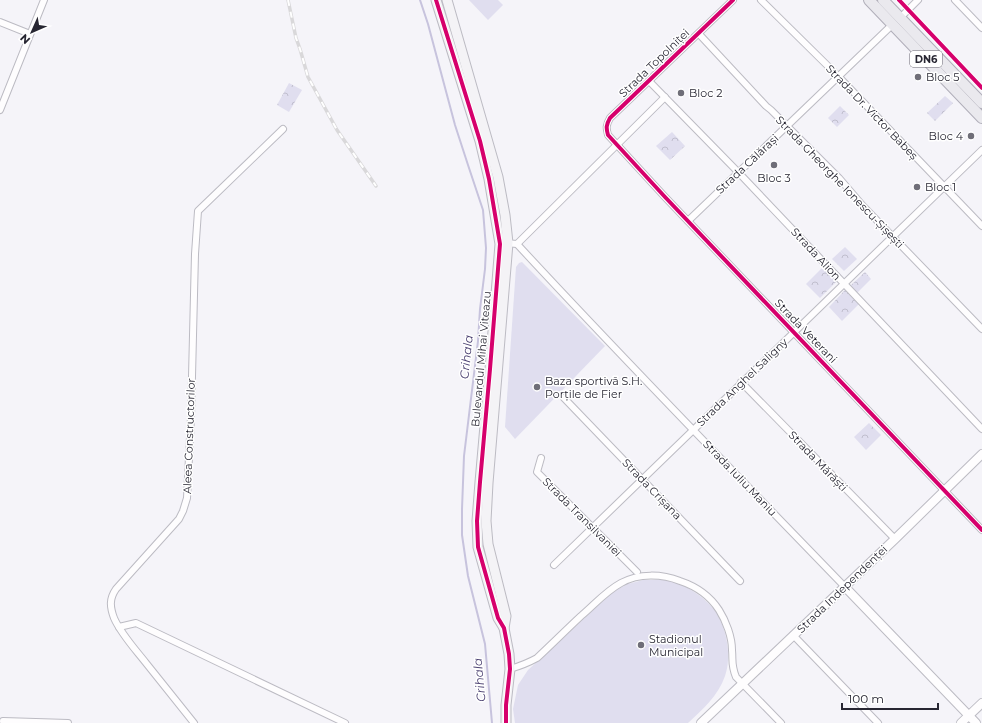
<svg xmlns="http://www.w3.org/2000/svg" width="982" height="723" font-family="Montserrat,sans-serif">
	<defs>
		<pattern id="park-crowns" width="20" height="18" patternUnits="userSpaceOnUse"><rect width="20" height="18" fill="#e0deef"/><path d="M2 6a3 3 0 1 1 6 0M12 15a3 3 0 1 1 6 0" fill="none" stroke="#c0becd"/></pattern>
	</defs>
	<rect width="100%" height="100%" fill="#f5f4f9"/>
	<g fill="#e0deef">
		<polygon points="469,0 498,0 503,5 488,20"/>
		<polygon points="522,262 605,346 515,439 505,427 516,267 519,263"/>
		<path d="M643,580C652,580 662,579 671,581C686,585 706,598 715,611C727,628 732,657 725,676C718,696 703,709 688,723H515L513,709L518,685L528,670L614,591L628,584Z"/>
	</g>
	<g fill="url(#park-crowns)">
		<polygon points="289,83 302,90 289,112 277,105"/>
		<polygon points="945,96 953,103 935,121 927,113"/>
		<polygon points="840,106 849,115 837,127 828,118"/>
		<polygon points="672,132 685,146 670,160 656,146"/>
		<polygon points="845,247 857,259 844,271 832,259"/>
		<polygon points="823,267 837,281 820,298 806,284"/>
		<polygon points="865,272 871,279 856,294 849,287"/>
		<polygon points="845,290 859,304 842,321 829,307"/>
		<polygon points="869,423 881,435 866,450 854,437"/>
	</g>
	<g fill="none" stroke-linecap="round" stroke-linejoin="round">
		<polyline stroke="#c7c3dd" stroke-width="2" points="420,0 428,24 455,125 468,165 483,210 486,248 485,269 480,309 478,341 464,456 462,509 462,535 468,576 485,644 492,723"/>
		<defs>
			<g id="minor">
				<path d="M733,0L610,118C606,125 606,128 608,135L665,197L982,530"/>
				<polyline points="761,0 838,76 982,226"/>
				<polyline points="955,0 982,28"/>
				<polyline points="900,18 918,0"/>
				<polyline points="0,22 30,34"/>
				<polyline points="699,34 766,106 771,110 839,178 863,206 982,329"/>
				<polyline points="649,81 738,172 982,429"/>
				<polyline points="0,110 44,0"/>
				<polyline points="688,221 893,24"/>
				<path d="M505,243L517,244C624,360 735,473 845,587"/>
				<polyline points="517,244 665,97"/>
				<polyline points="741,382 895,539"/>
				<polyline points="564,398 740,581"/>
				<polyline points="541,458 537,472 637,572"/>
				<polyline points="554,565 982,150"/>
				<polyline points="119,627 136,623 345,723"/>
				<polyline points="793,635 878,723"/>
				<path d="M510,669C520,666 528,663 537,658C552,644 566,630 581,616C594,605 606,591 621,583C639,573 662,574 680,581C695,586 710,596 719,610C726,621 732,637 732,650C733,661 731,665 736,677L781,723"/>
				<polyline points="3,721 68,723"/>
				<path d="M194,723C178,703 162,683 146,663C135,649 121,634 114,618C110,607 109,599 116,589L179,519L183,511L187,498L191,417L195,254L198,211L283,129"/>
			</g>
			<g id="tertiary">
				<polyline points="845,587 976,723"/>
				<polyline points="701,723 895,539 982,454"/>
				<polyline points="961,723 982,703"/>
			</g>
			<g id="secondary">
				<polyline points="436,0 480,141 489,179 500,244 490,369 480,482 477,521 478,547 498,618 504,628 509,654 510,669 506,705 506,723"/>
				<polyline points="447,0 498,177 505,215 508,243 488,483 486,521 488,544 506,616 504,628"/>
			</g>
			<g id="primary">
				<polyline points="869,0 982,118"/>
				<polyline points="883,0 982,103"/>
			</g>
		</defs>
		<use href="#minor" stroke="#bcbbc3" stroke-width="8"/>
		<use href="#tertiary" stroke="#bcbbc3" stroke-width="10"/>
		<use href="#secondary" stroke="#bcbbc3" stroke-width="11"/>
		<use href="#primary" stroke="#b0aeb9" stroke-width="12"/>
		<use href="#minor" stroke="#fefdfe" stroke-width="6"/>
		<use href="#tertiary" stroke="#fefdfe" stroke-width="8"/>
		<use href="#secondary" stroke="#f4f3f6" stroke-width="9"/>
		<use href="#primary" stroke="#eae9ee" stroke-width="10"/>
		<defs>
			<polyline id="rail" points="288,0 296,38 300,49 308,77 337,130 376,186"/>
		</defs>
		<use href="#rail" stroke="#d9d8da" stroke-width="3.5"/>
		<use href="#rail" stroke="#fff" stroke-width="2" stroke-dasharray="6" stroke-linecap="butt"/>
		<defs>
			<g id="cycleway">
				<polyline points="436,0 480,141 489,179 500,244 490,369 480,482 477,521 478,547 498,618 504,628 509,654 510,669 506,705 506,723"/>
				<path d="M733,0L610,118C606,125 606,128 608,135L665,197L982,530"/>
				<polyline points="899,0 982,88"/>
			</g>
		</defs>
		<use href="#cycleway" stroke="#fff" stroke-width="6"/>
		<use href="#cycleway" stroke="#d6006c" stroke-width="4"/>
	</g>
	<g fill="#6f6e78" stroke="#fff" stroke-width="1.5">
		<circle cx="918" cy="77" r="4"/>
		<circle cx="681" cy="93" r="4"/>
		<circle cx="971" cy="136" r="4"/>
		<circle cx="774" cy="165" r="4"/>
		<circle cx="917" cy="187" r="4"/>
		<circle cx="537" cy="387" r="4"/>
		<circle cx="641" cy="645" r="4"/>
	</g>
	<g text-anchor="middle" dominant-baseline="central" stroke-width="3" stroke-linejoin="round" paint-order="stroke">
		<rect fill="#fff" stroke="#686770" stroke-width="1" x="910" y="51" width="32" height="16" rx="3"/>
		<g font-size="10" font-weight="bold" fill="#272632">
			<text x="926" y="59">DN6</text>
		</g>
		<g font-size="11" fill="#272632" stroke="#fff">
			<text transform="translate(654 63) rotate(-44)">Strada Topolniței</text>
			<text transform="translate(872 112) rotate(46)">Strada Dr. Victor Babeș</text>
			<text transform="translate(747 164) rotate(-43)">Strada Călărași</text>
			<text transform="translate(840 182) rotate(46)">Strada Gheorghe Ionescu-Șișești</text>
			<text transform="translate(816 254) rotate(47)">Strada Alion</text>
			<text transform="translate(806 331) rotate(46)">Strada Veterani</text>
			<text transform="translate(481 359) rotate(-85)">Bulevardul Mihai Viteazu</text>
			<text transform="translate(742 382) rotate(-44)">Strada Anghel Saligny</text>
			<text transform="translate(189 436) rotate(-88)">Aleea Constructorilor</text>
			<text transform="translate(818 461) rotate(46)">Strada Mărăști</text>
			<text transform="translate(740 478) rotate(46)">Strada Iuliu Maniu</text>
			<text transform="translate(652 489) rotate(46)">Strada Crișana</text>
			<text transform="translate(582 517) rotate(45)">Strada Transilvaniei</text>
			<text transform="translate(842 589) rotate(-44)">Strada Independenței</text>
		</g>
		<g font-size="11" fill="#272632" stroke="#fff" text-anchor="start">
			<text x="926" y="77">Bloc 5</text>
			<text x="689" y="93">Bloc 2</text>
			<text x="963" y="136" text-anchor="end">Bloc 4</text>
			<text x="774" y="178" text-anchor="middle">Bloc 3</text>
			<text x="925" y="187">Bloc 1</text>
			<text x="545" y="381">Baza sportivă S.H.<tspan x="545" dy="13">Porțile de Fier</tspan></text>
			<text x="649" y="639">Stadionul<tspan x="649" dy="13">Municipal</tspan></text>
		</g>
		<g font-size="12" font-style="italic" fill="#4b4171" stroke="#fff">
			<text transform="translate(466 357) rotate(-84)">Crihala</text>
			<text transform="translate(479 680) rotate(-95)">Crihala</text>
		</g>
	</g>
	<g transform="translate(32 32) rotate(225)" stroke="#ffffff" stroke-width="3" paint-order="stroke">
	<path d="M0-3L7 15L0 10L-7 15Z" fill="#272632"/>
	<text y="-6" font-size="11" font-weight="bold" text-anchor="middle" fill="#272632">N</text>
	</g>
	<path d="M842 703v6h96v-6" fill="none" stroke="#272632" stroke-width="2"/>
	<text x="848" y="703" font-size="12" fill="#272632" stroke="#ffffff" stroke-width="3" paint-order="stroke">100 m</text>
</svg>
